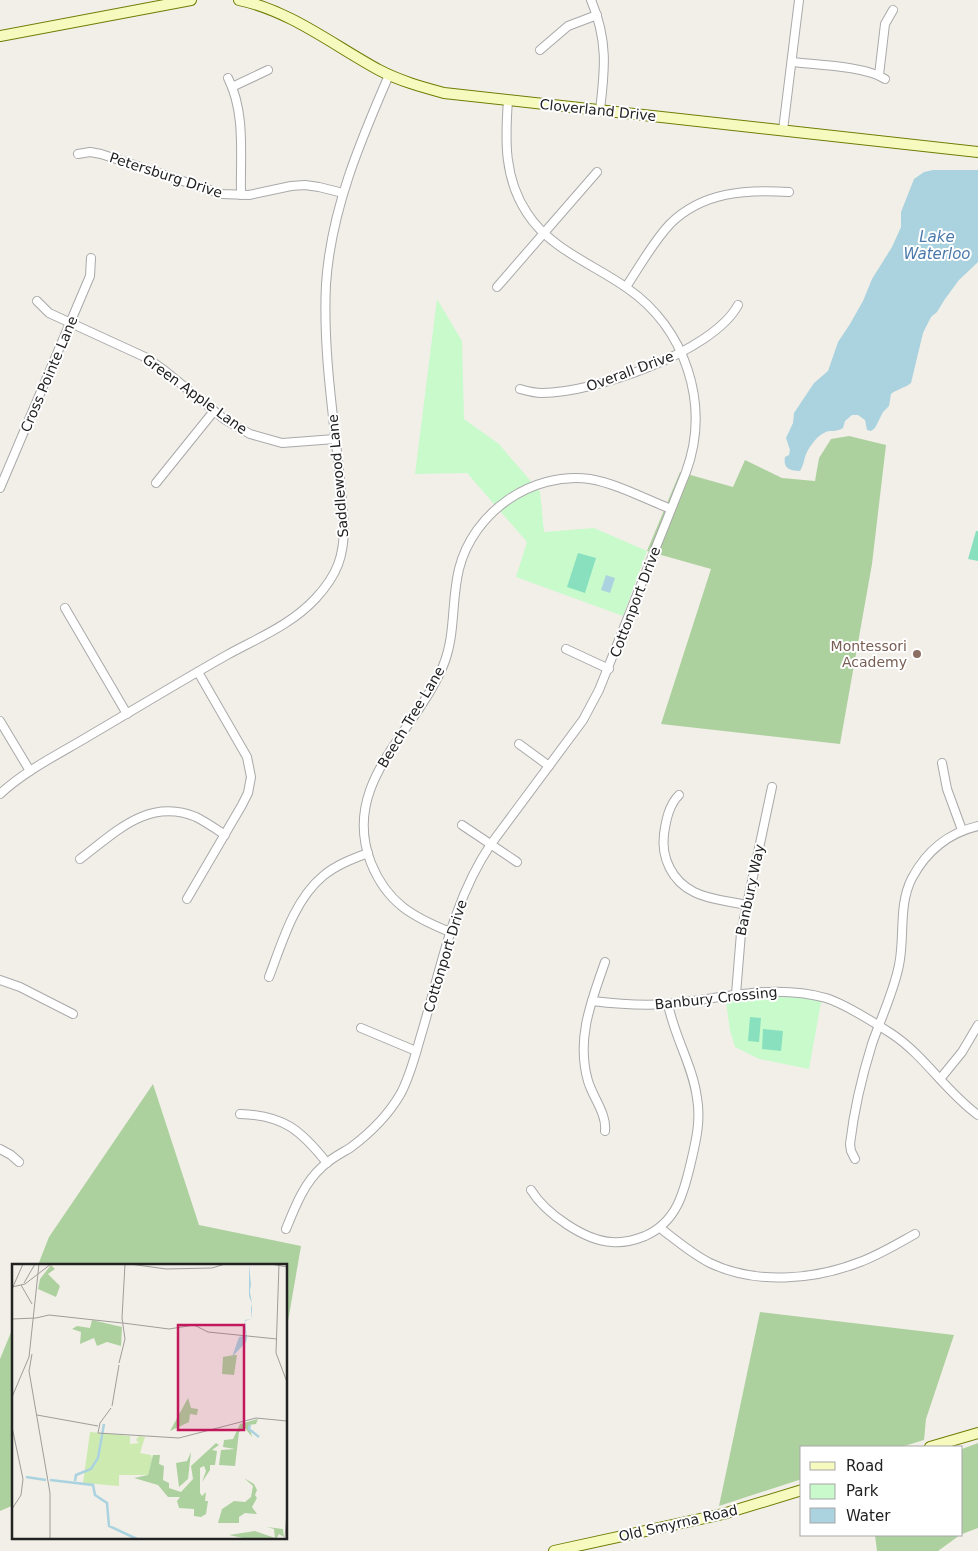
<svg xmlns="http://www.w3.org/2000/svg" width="978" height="1551" font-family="'DejaVu Sans',sans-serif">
	<rect width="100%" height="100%" fill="#f2efe9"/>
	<g fill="#add19e">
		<polygon points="849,436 886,445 872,564 840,744 661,724 711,569 647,551 680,472 733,487 745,460 782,478 815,481 819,458 831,439"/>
		<polygon points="153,1084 199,1225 301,1246 286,1333 286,1265 38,1265 49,1237"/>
		<polygon points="760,1312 954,1335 926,1419 924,1440 901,1447 802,1447 802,1479 719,1506"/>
		<polygon points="14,1325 14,1505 0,1511 0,1359"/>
		<polygon points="978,1443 978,1528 962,1534 962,1449"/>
		<polygon points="875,1535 960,1535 938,1551 877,1551"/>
	</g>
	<g fill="#c8facc">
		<polygon points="437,299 462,341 464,419 499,444 540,492 544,532 594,528 647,551 623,616 516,577 527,542 467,473 415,474"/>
		<polygon points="754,992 822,997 809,1069 759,1059 735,1047 730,1031 725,995"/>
	</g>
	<g fill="#88e0be">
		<polygon points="976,531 978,531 978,561 968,559"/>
		<polygon points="578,553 596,558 585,593 567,587"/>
		<polygon points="750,1017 761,1018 759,1042 748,1041"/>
		<polygon points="763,1029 783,1031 781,1051 762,1049"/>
	</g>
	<g fill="#aad3df">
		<path d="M933,170H978V262L959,280L945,299L937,312L931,317L923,333L911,383C905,388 897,389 891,394L889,406L883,412L875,428L871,431L867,430L865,420L858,415H852L845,421L843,428C835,433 830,429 824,433C818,435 810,446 807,452C804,458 804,465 800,471C789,471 783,468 785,457L789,455L790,450L786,438L793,423L794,413L814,383L828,371L838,342L850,324L863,301L872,279L892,247L901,227V212L914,179L924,172Z"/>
		<polygon points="606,575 615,578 610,593 601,590"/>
	</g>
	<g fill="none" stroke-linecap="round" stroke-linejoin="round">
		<defs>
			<g id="street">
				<path d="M591,0C608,40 605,69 600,110"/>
				<polyline points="540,50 568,26 597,15"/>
				<path d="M792,62C817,65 865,66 885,79"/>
				<polyline points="879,75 885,24 893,10"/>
				<path d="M228,78C246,113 240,157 241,195"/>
				<polyline points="232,87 268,70"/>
				<polyline points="783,130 799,0"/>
				<polyline points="78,154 90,152 101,154 222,194 249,195 291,186 305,185 319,187 343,193"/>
				<polyline points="497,287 597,172"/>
				<path d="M626,287C640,266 653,242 670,224C702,192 746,189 789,192"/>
				<polyline points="37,301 49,313 147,358 164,370 224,419 250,434 282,443 335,439"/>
				<path d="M520,389C527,391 535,393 542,393C593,393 713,352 738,305"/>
				<polyline points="156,483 214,411"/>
				<polyline points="0,488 90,276 91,258"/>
				<polyline points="65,608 127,714"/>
				<polyline points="566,649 609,669"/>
				<polyline points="0,721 30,771"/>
				<polyline points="519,744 549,766"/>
				<polyline points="942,763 947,789 962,830"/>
				<path d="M0,794C26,770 59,754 89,736C135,709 181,681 227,655C258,638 291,625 316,598C337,575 344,557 344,526C339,445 322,365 326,284C331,210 360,142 389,75"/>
				<path d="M679,795C669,805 666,820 664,834C661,858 672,881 694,892C709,900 730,901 746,905"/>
				<polyline points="462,825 517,862"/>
				<path d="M80,859C115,833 148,797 196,817C206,822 216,829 225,835"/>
				<polyline points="187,899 242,805 248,793 251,777 247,757 198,672"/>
				<path d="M450,932C413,917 387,903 371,863C340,783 415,733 443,666C456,635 451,601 459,569C473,513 531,471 590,479C618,484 645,499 671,509"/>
				<path d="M269,977C282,943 294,900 323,876C336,865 352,859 368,853"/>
				<polyline points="0,980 20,987 73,1014"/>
				<polyline points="736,994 741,933 772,787"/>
				<path d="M592,1001C617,1004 642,1006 667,1004C722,999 771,983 826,998C845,1004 875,1023 892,1034C925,1056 946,1092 978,1115"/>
				<polyline points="361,1028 416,1051"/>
				<polyline points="940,1079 962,1052 978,1025"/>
				<path d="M240,1114C283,1115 301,1130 327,1163"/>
				<path d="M605,1131C607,1114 593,1098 588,1081C576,1039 591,1002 605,962"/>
				<polyline points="0,1149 11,1155 19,1162"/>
				<path d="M855,1159L851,1151L850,1144C854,1110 862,1076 872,1044C881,1018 894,991 899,965C905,937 898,905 912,878C926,852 948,833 978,826"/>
				<path d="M531,1190C545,1213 585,1241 612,1242C623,1243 635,1240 645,1236C677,1222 684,1192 691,1162C696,1141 701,1120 697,1098C693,1066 674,1036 668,1004"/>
				<path d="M660,1228C676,1240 692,1254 710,1263C756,1285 814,1280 860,1262C879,1255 897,1244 915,1234"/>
				<path d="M286,1229C295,1207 304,1183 322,1167C330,1159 340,1154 350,1148C369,1134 389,1114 401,1093C411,1074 416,1052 422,1032C441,968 453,900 491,844L583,720L599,690L686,472C711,404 685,328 627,288C593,264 550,249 527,213C504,178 505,141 508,100"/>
			</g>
			<g id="secondary">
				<path d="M239,0C291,11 333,45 379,70C400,81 422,87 444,93L978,152"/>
				<polyline points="0,36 191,0"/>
				<polyline points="930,1447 978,1433"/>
				<polyline points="554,1551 723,1514 802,1490"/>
			</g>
		</defs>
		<use href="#street" stroke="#a9a9a9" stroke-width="10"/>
		<use href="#secondary" stroke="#707d05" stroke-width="12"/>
		<use href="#street" stroke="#fff" stroke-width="8"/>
		<use href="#secondary" stroke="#f7fabf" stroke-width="10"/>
	</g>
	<circle fill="#8d6e63" stroke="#fff" stroke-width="2" cx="917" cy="654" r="5"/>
	<g text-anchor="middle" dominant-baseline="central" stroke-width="4" stroke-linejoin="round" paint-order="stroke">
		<g font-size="14" fill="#222" stroke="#fff">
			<text transform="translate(598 110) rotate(6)">Cloverland Drive</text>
			<text transform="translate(166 175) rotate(18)">Petersburg Drive</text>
			<text transform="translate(630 371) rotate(-20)">Overall Drive</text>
			<text transform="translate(49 374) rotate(-67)">Cross Pointe Lane</text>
			<text transform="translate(195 394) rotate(36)">Green Apple Lane</text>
			<text transform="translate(338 476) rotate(-95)">Saddlewood Lane</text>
			<text transform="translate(635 602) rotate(-69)">Cottonport Drive</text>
			<text transform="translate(411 717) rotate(-59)">Beech Tree Lane</text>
			<text transform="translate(750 890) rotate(-78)">Banbury Way</text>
			<text transform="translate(445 956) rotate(-73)">Cottonport Drive</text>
			<text transform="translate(716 998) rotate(-6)">Banbury Crossing</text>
			<text transform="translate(678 1523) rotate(-13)">Old Smyrna Road</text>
		</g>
		<g font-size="14" fill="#785e54" stroke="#fff" text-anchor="end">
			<text x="907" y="646">Montessori<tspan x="907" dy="16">Academy</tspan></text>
		</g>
		<g font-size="15" font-style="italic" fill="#4a7aab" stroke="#fff">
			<text x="937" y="237">Lake<tspan x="937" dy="17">Waterloo</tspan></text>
		</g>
	</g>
	<g transform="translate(12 1264)">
		<rect width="275" height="275" fill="#f2efe9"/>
		<path d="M78,168L89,169L87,185L90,169L118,172V180L127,179L124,176L127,172L133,173L128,189L139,191L140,195L136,211H107V222L71,219Z" fill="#cdebb0"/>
		<path d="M39,1L43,5L36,10L48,22L44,33L26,25L28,15ZM80,56L110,63L109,82L95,78L85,82L82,74L68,80L69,68L60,65L65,62L78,64ZM222,91H225L222,111L210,110L211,93ZM176,134L179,144L186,145L185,151L178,150L177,158L158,167ZM246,155L244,160L237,161L240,173L233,164L227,168L223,202L207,201L209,186L223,185L211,183L212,176L221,175L228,160ZM204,179L207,181L200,186L205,187L203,201H198V206L190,218L194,207L192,202L188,204V229L190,232L194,228L193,237H196L194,250L189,253L182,252V245L167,244L165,237L168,233H156L146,221L122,214L136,211L141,191H148L147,200L152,202L151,216L157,219V224L169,228L181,215L179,202ZM179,188L176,215L167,223L164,199L175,197ZM232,214L242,220L245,226L243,231L245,234L240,243L245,250L233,249L227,253V259H199H206L210,245L222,237L233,238L239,233L241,222ZM255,263L271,265L272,273L267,270L264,275H236L217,271L243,267L263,274L262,265Z" fill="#add19e"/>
		<path d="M237,0L239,21L238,26V28L240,40V46L239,55L233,57L235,74L234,78L220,93L227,73L234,71L232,63L233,56L239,55V44L240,40L237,32Z" fill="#aad3df"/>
		<path fill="none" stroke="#aad3df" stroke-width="2.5" d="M238,161L237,165L247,173M14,213L34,216M38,216L81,221L83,231L95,239L97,262L125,275M63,217L64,211L79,205L86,194L92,160"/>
		<path fill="none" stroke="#9f9d99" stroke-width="1" d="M118,0L154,5L200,4L213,0M259,0L275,3M267,0L264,89L275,118V154M12,19L23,0M9,21L20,40M0,23L13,20L39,0M0,25L11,0M24,54L37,51L110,59M0,55L24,54M111,59L157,65L182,61L196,68L265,75M20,90L17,107L38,229V275M107,99L113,75L110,54L113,0M0,133L17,93L27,0M100,142L107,101M99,144L88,159L86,169L167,174L244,154L275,157M25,151L86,162M0,163L11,215L9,231L0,245M273,275L275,247"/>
		<path fill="#c2185b" fill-opacity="0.15" stroke="#c2185b" stroke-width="2.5" d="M166,61H232V166H166Z"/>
		<rect width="275" height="275" fill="none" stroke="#222" stroke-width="2.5"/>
	</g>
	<rect x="800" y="1446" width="162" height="90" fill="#ffffff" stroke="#a7a7a7"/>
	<rect x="810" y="1462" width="25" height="8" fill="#f7fabf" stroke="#a7a7a7"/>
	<text x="846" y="1471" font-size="15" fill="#222222">Road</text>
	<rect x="810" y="1484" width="25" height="15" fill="#c8facc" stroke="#a7a7a7"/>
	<text x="846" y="1496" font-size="15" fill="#222222">Park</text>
	<rect x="810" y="1508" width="25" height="15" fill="#aad3df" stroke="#a7a7a7"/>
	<text x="846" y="1521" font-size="15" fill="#222222">Water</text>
</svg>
